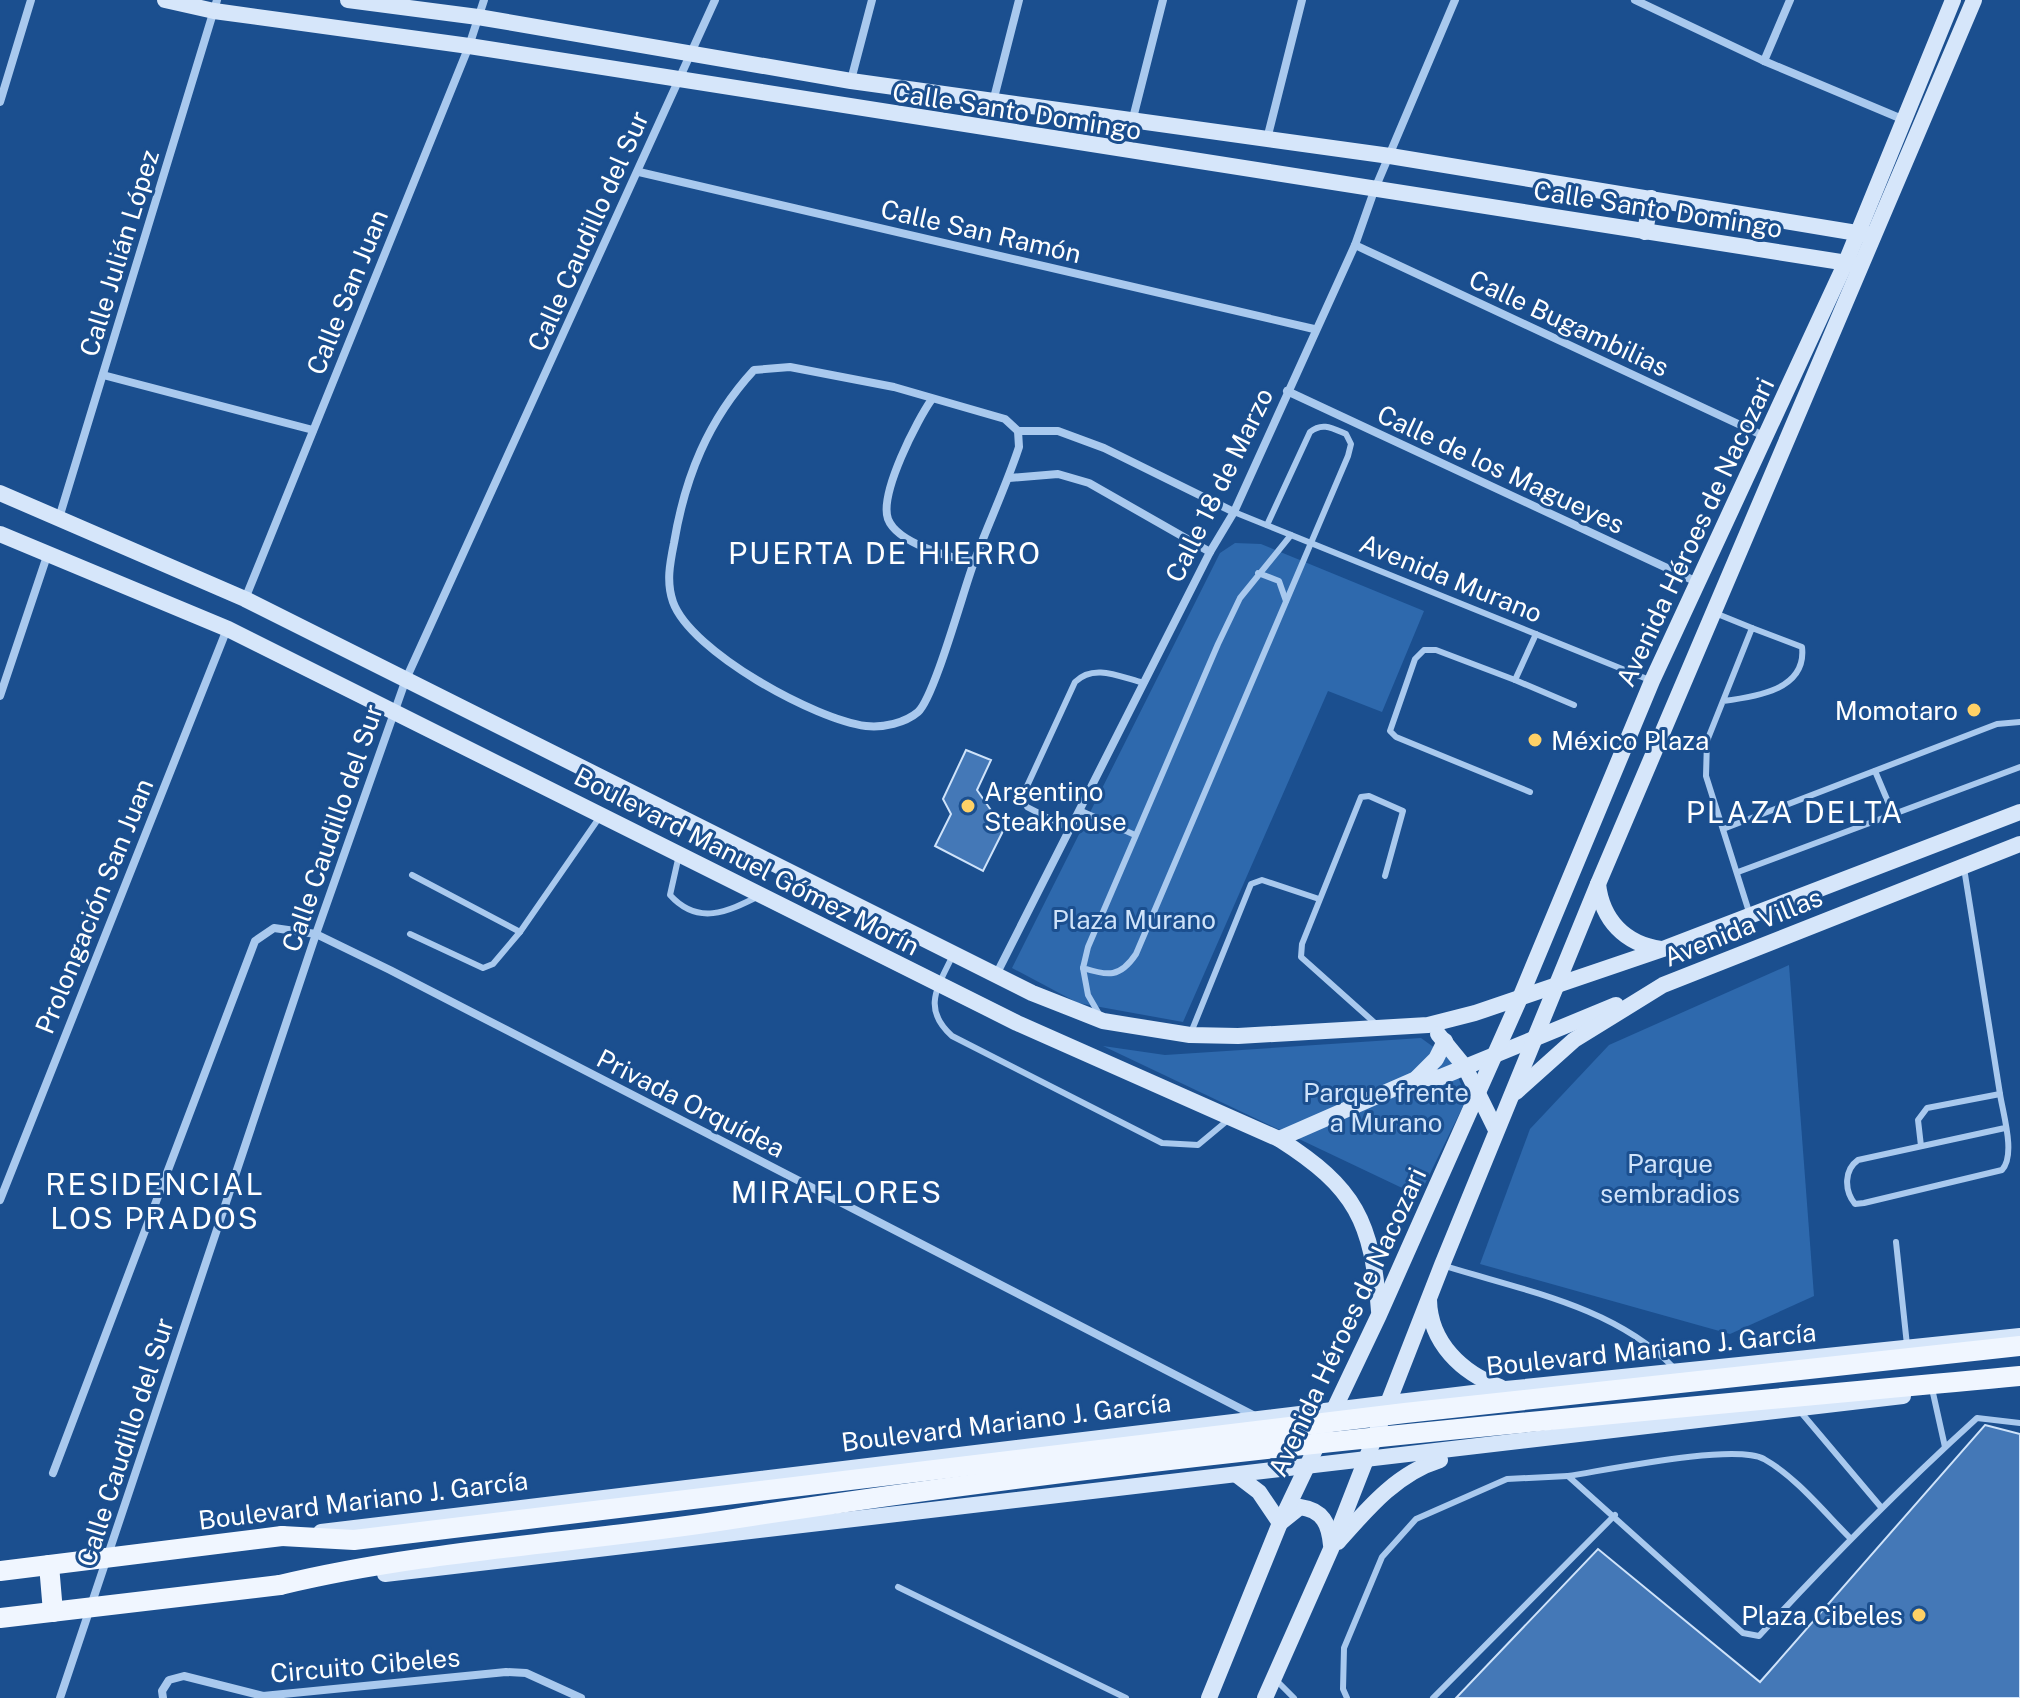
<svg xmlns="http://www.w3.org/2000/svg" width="2020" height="1698" font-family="'Public Sans',sans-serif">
	<rect width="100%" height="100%" fill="#1b4f8f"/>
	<g fill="#2e69ad">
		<polygon points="1235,543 1261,544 1424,611 1382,712 1328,691 1183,1022 1078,1003 1012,968 1220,553"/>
		<polygon points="1789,965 1814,1296 1730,1334 1480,1264 1530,1129 1609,1045"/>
		<polygon points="1421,1038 1450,1059 1467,1098 1419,1196 1103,1046 1165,1055"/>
	</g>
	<g fill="#4478b7" stroke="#cfe3fa" stroke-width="2">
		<polygon points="966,750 991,760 977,790 1004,829 983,871 935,846 951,814 943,799"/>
		<polygon points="1985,1425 2020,1434 2020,1698 1456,1698 1598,1549 1760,1682"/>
	</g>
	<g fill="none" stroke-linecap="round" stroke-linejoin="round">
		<g stroke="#a9c9ee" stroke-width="6">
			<polyline points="1234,512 1652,681"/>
			<path d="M1267,525L1310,432C1322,422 1332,428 1346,434L1351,444L1348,456L1136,954C1120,978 1108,976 1083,968L1088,947L1218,644L1240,598L1291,535"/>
			<polyline points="1258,573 1279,581 1286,601"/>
			<polyline points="1715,613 1752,628"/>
			<polyline points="1515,680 1574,705"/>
			<path d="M1723,701C1755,697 1807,690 1802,647L1752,628L1707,741L1706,776L1750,915"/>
			<polyline points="1875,771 1894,816"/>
			<polyline points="1530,792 1396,737 1390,731 1415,659 1424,650 1436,650 1515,680 1536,634"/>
			<polyline points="1079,810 1135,835"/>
			<path d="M1070,829L1027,807L1022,797L1075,682C1094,663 1120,677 1144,683"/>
			<polyline points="1723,829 1997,724 2020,722"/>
			<path d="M679,855L670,895C698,926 727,912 759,896"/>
			<path d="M1964,868L2000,1094C2003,1114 2016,1155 2002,1170L1864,1203L1855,1204C1844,1190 1844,1170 1858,1160L2005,1128"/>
			<polyline points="1738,872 2020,767"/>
			<polyline points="412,875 520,932 599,818"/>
			<polyline points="410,934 483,968 493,964 520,932"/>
			<path d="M952,957C937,988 922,1009 952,1036L1162,1143L1198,1145L1228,1120"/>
			<polyline points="1083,968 1088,995 1099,1014"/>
			<polyline points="1376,1024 1301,957 1302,944 1361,797 1369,796 1403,811 1385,876"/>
			<polyline points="1190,1035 1251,884 1262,880 1319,899"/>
			<polyline points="1921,1146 1918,1120 1927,1108 2000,1094"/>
			<polyline points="1896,1242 1907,1345"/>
			<path d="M1442,1265C1521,1290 1614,1306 1673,1367"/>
			<polyline points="1933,1393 1945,1447"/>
			<polyline points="1799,1410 1880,1506"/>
			<path d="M1850,1538C1824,1512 1796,1477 1764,1459C1734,1443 1607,1470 1568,1476L1743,1633L1759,1636C1829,1560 1900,1488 1977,1418L2020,1423"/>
			<polyline points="898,1587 1126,1698"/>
			<polyline points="1277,1681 1294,1698"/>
			<polyline points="1347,1698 1343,1689 1344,1648 1382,1557 1416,1519 1507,1479 1568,1476"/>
			<polyline points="1433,1698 1615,1515"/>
		</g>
		<g stroke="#a9c9ee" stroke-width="8">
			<polyline points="1635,0 1764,61 1902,119"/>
			<polyline points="1764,61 1790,0"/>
			<polyline points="851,80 872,0"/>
			<polyline points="994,98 1019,0"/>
			<polyline points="0,102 31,0"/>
			<polyline points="1133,118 1163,0"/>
			<polyline points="1267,139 1302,0"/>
			<polyline points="639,172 1314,329"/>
			<polyline points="1355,245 1766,437"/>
			<path d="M790,367L894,387L1005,419L1018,431L1019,447C1006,487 987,526 973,565C963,592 934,698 918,712C905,723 883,728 866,726C816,720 691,652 673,602C666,582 670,563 674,543C685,477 708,420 754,370Z"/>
			<polyline points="103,375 313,430"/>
			<polyline points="1287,391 1697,582"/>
			<path d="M932,399C917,420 879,494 888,519C897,543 952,559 974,561"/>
			<polyline points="1018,431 1058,431 1104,448 1234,512"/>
			<polyline points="1009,478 1058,474 1089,483 1210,552"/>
			<polyline points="59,518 217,0"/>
			<polyline points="245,599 469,46 484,0"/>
			<polyline points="0,696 48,553"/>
			<polyline points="996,975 1210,552 1234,512 1355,245 1374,191 1455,0"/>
			<polyline points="0,1200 227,629"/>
			<polyline points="53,1473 255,941 274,928 316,934 390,970 1255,1416"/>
			<polyline points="60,1698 316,934 406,679 715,0"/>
			<polyline points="163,1698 162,1691 169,1680 184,1676 263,1696 506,1672 526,1673 581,1698"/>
		</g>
		<g stroke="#d6e6fa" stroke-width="16">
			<polyline points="165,0 214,11 469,46 1854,264"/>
			<polyline points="348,0 478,17 851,81 1390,156 1869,235"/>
			<polyline points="1645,232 1651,198"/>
			<polyline points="0,493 245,599 1032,993 1103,1021 1190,1035 1238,1036 1428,1025 1475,1013 1663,949 2020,812"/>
			<path d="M0,534L228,629L1017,1023L1279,1139C1356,1188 1372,1221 1379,1311"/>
			<path d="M1598,884C1602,920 1625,944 1661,949"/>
			<polyline points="1438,1034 1465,1067 1496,1130"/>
			<polyline points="1416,1079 1441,1077 1616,1005"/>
			<polyline points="1516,1092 1574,1040 1663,985 2020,844"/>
			<polyline points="1279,1139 1416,1079 1436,1059 1445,1041"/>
			<path d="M1429,1300C1430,1343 1462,1373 1500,1387"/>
			<path d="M1238,1476L1259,1492L1280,1523L1300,1507C1323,1510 1329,1524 1331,1545"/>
			<polyline points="321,1532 1506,1389 2020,1336"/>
			<path d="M1338,1542C1367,1509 1397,1473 1440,1460"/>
			<polyline points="385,1574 1903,1396"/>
			<polyline points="1209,1698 1280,1523 1379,1315 1520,998 1652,681 1846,262 1953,0"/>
			<polyline points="1265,1698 1331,1549 1442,1265 1598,884 1974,0"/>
		</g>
		<g stroke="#f0f6ff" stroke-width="20">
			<polyline points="49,1565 53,1612"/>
			<polyline points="0,1571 282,1536"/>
			<polyline points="0,1618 280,1585"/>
		</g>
		<g stroke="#f0f6ff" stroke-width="20">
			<polyline points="282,1536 354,1540 1405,1413 2020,1346"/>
			<path d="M280,1585C429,1549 583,1543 733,1519C1159,1452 1591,1416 2020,1376"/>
		</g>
	</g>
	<g fill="#ffd166" stroke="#1b4f8f" stroke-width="3">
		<circle cx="1974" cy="710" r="8"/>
		<circle cx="1535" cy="740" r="8"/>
		<circle cx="968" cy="806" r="8"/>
		<circle cx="1919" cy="1615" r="8"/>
	</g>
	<g text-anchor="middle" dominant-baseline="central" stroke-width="6" stroke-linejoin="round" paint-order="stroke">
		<g font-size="26" fill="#fff" stroke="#1b4f8f">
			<text transform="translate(1017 111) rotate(9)">Calle Santo Domingo</text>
			<text transform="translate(1658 209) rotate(9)">Calle Santo Domingo</text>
			<text transform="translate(588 231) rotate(-66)">Calle Caudillo del Sur</text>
			<text transform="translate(981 231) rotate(13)">Calle San Ramón</text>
			<text transform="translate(119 253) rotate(-73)">Calle Julián López</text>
			<text transform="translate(347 292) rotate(-68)">Calle San Juan</text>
			<text transform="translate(1569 323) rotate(25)">Calle Bugambilias</text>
			<text transform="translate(1501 469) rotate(25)">Calle de los Magueyes</text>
			<text transform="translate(1219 485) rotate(-64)">Calle 18 de Marzo</text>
			<text transform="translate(1695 532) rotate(-65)">Avenida Héroes de Nacozari</text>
			<text transform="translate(1451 578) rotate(22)">Avenida Murano</text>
			<text transform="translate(332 828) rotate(-71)">Calle Caudillo del Sur</text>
			<text transform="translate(747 861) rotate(27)">Boulevard Manuel Gómez Morín</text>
			<text transform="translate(94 906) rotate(-68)">Prolongación San Juan</text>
			<text transform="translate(1743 927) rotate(-22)">Avenida Villas</text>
			<text transform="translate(691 1103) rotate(27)">Privada Orquídea</text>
			<text transform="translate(1347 1322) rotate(-65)">Avenida Héroes de Nacozari</text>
			<text transform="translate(1651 1349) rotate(-6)">Boulevard Mariano J. García</text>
			<text transform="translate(1006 1422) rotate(-7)">Boulevard Mariano J. García</text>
			<text transform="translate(125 1442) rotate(-72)">Calle Caudillo del Sur</text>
			<text transform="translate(363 1500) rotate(-7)">Boulevard Mariano J. García</text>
			<text transform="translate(365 1665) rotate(-5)">Circuito Cibeles</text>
		</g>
		<g font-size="26" fill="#fff" stroke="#1b4f8f" text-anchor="end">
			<text x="1958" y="710">Momotaro</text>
			<text x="1551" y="740" text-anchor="start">México Plaza</text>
			<text x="984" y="791" text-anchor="start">Argentino<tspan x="984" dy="30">Steakhouse</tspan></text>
			<text x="1903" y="1615">Plaza Cibeles</text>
		</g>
		<g font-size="26" fill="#cfe3fa" stroke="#1b4f8f">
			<text x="1134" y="919">Plaza Murano</text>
			<text x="1386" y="1092">Parque frente<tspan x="1386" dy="30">a Murano</tspan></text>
			<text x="1670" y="1163">Parque<tspan x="1670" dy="30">sembradios</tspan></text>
		</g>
		<g font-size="30" letter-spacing="2" fill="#fff" stroke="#1b4f8f">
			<text x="885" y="553">PUERTA DE HIERRO</text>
			<text x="1795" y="812">PLAZA DELTA</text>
			<text x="155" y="1184">RESIDENCIAL<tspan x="155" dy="34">LOS PRADOS</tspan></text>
			<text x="837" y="1192">MIRAFLORES</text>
		</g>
	</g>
</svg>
